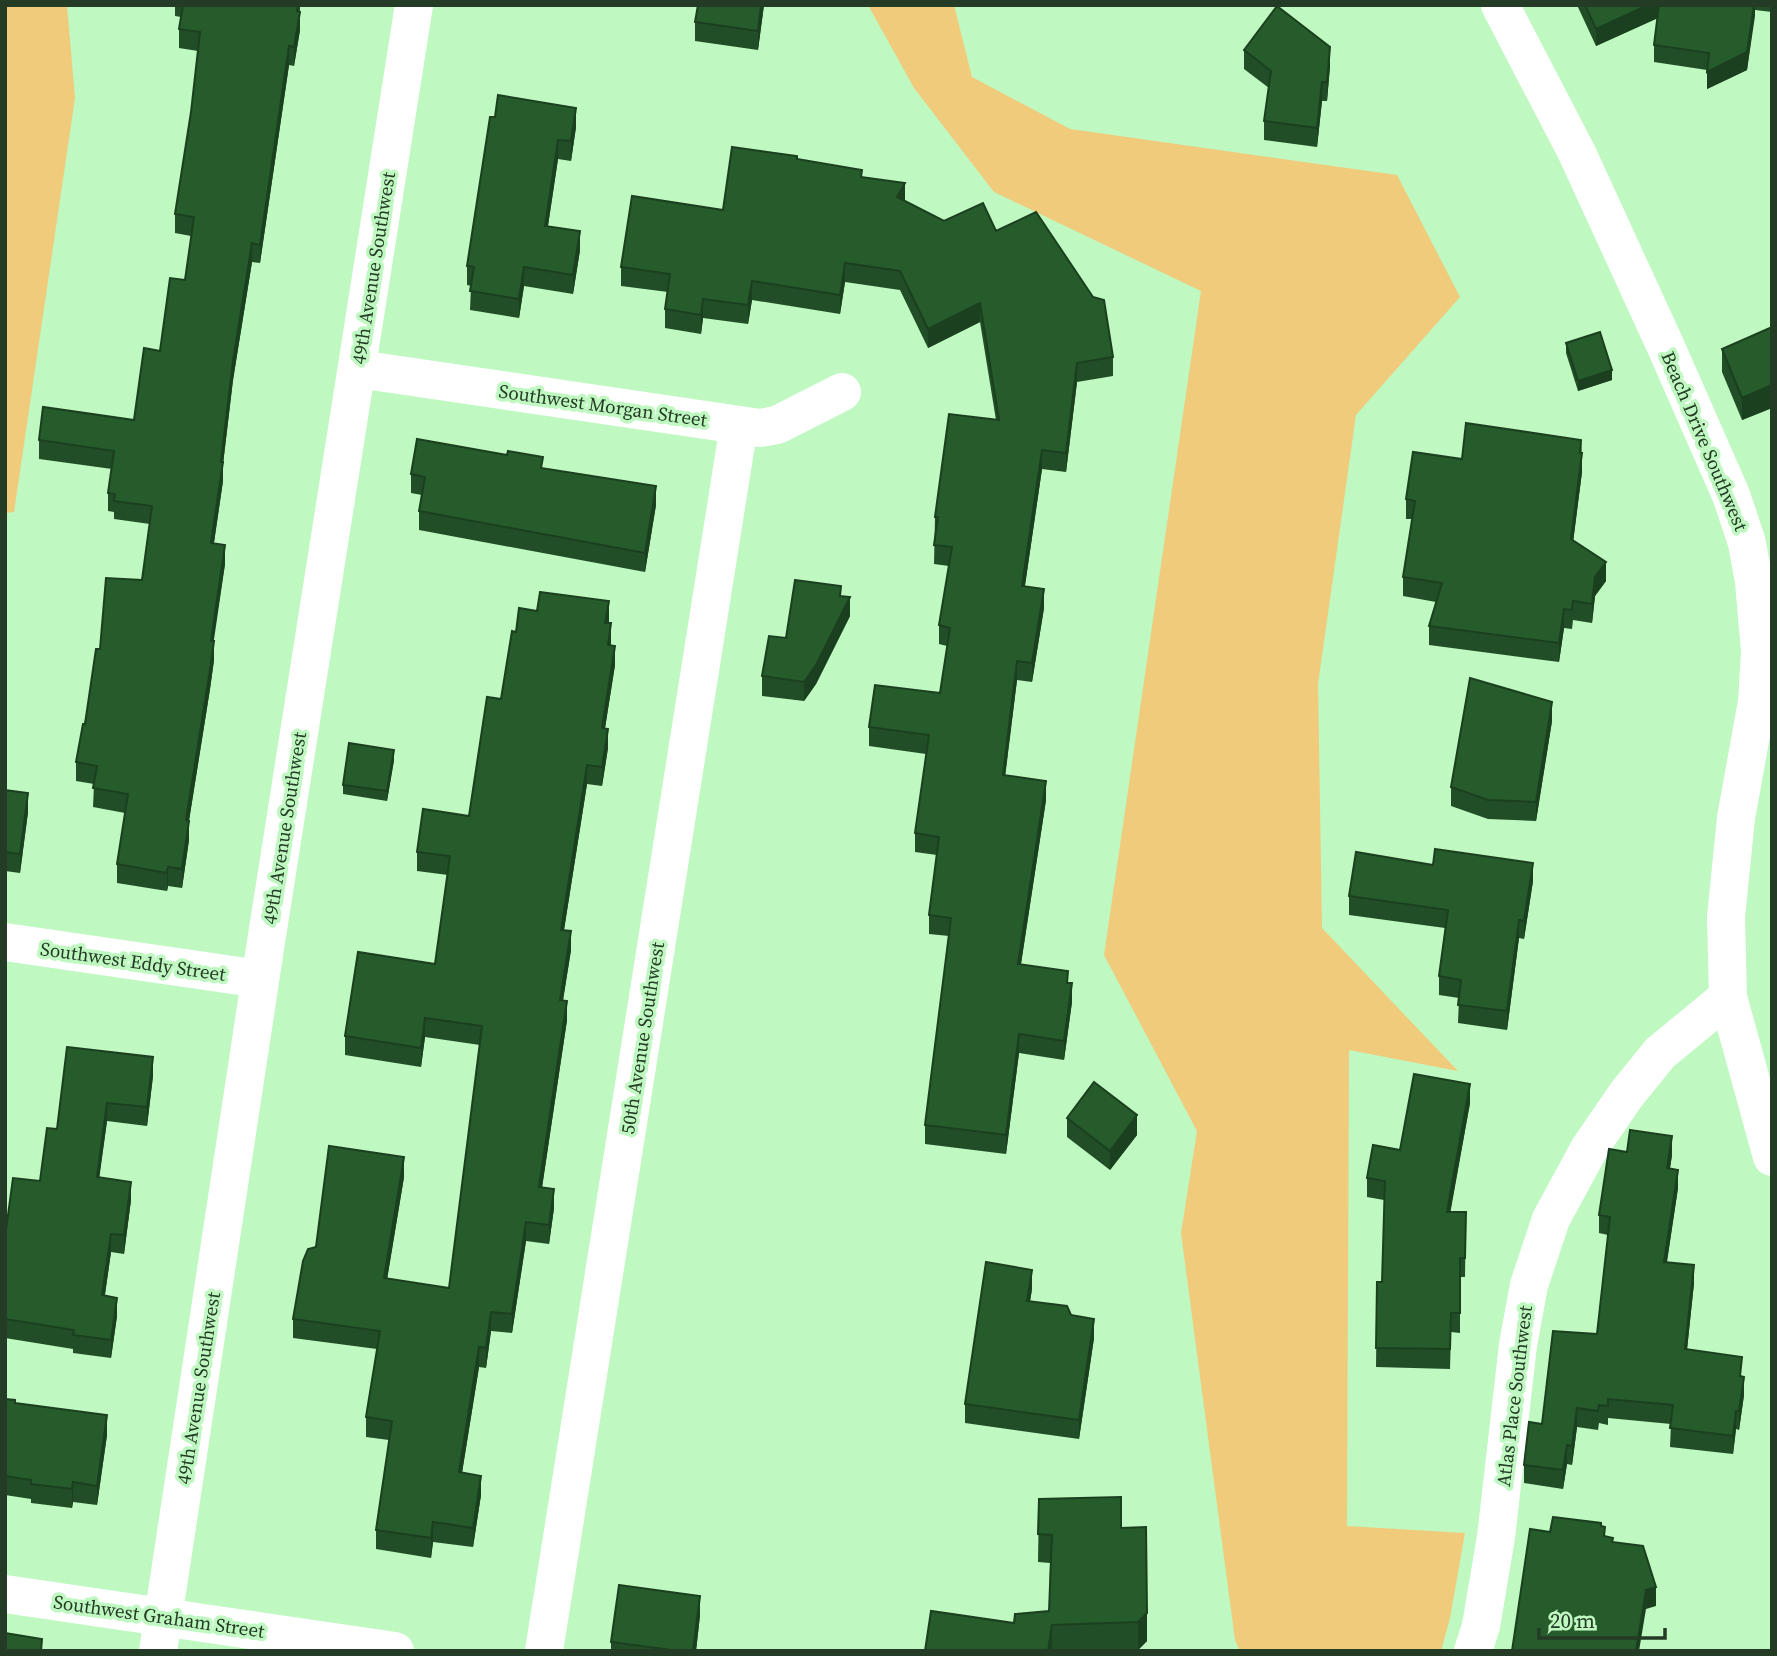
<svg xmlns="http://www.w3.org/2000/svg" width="1777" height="1656" font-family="'Source Serif 4',serif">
	<rect width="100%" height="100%" fill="#bff8c1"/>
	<g fill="#f0cb7b">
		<polygon points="5,5 67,5 75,98 14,512 5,513"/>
		<polygon points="868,5 954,5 972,77 1070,129 1397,175 1460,297 1356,415 1318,684 1322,928 1458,1071 1349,1050 1347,1526 1465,1533 1450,1618 1441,1651 1240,1651 1235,1640 1181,1233 1197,1131 1104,955 1201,291 994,192 914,88"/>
	</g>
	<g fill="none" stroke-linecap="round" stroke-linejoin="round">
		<g stroke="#fff" stroke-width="38">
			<polyline points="358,369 760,428 777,425 842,392"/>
			<polyline points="5,942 260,979"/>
			<polyline points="5,1594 395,1651"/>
			<polyline points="158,1651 266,942 414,5"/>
			<polyline points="544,1651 739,425"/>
			<polyline points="1473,1651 1481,1626 1496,1537 1518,1345 1529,1285 1551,1219 1589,1149 1626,1095 1660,1053 1728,997"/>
		</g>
		<polyline stroke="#fff" stroke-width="38" points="1500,5 1577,153 1666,347 1731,495 1747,543 1754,582 1760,651 1757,702 1736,818 1726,917 1728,997 1772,1157"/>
	</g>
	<g fill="#214e26">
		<polygon points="175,5 300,5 300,30 294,66 289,65 260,263 252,262 233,380 223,464 223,481 214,543 225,564 213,641 214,660 210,689 189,821 189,840 182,888 168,886 167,891 117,883 117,864 125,813 93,807 94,784 76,781 76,762 100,649 142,580 150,524 114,519 114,512 108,511 108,493 112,469 39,459 39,440 134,420 185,280 191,236 175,233 175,214 191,112 198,51 179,48 179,29 181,17 175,16"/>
		<polygon points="698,5 764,5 758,50 695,41 695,22"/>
		<polygon points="1577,5 1772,5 1772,12 1755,10 1747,70 1707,89 1707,70 1654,62 1654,45 1658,18 1596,46"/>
		<polygon points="1244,50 1330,66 1327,101 1322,101 1317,147 1264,140 1264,121 1269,88 1244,69"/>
		<polygon points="490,117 576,127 571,161 558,159 548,226 580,250 573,294 524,286 519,318 470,310 471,286 467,285 467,266"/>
		<polygon points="797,160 862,177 905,201 944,221 996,231 1113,357 1113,376 1077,382 1066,472 1042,469 1025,586 1044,608 1032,682 1017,680 1005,775 1046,800 1021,964 1068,983 1072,1002 1064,1060 1019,1053 1006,1154 925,1144 925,1125 949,936 929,934 929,915 937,855 915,852 915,833 926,754 869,746 869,727 940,693 947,646 939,644 939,625 949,566 934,564 935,517 996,420 980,322 928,348 900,290 845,282 840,314 752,300 748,324 703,318 701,334 665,328 665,309 668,292 621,286 621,267 723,210"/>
		<polygon points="1772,327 1772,408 1742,420 1722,372 1722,349"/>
		<polygon points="1566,343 1612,380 1578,391 1566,353"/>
		<polygon points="1581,440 1582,472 1573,541 1606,581 1595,596 1592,623 1573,620 1572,629 1564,628 1559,662 1429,645 1429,626 1436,602 1403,596 1403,577 1412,519 1406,519 1406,499 1462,459"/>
		<polygon points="543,468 656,505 645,572 419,530 419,511 422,495 411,493 411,474"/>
		<polygon points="841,596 850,616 816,684 804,701 762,696 762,676 786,638"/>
		<polygon points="609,621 611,645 615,665 605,728 608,748 602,786 587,784 564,930 571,950 563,1000 567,1020 542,1188 554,1208 549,1244 526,1241 512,1333 491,1331 486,1368 479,1367 462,1473 481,1495 473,1547 433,1542 431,1558 376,1549 376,1530 389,1440 366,1437 366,1417 377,1349 293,1338 293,1319 316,1247 404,1177 387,1279 449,1288 480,1045 425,1037 421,1067 345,1055 345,1036 435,964 448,875 417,871 417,852 469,816 501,699 516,632"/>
		<polygon points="1552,721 1536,821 1488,819 1451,806 1451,787"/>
		<polygon points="394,760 387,801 343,794 343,785"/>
		<polygon points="5,790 28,812 20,873 5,871"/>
		<polygon points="1533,881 1524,939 1519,938 1507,1030 1458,1023 1459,998 1439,995 1439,976 1445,928 1349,915 1349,896"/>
		<polygon points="153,1076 147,1126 107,1121 99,1177 131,1200 124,1254 111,1252 105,1295 117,1316 111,1358 73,1353 73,1349 5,1338 5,1229 6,1230 40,1181 57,1129"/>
		<polygon points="1470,1103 1450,1212 1466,1212 1465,1277 1460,1277 1460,1333 1451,1332 1450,1369 1376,1367 1377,1282 1382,1282 1384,1200 1367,1197 1367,1178 1400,1150"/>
		<polygon points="1067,1118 1137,1135 1110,1170 1067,1137"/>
		<polygon points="1627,1152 1672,1155 1670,1168 1678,1188 1667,1262 1694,1283 1687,1350 1742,1376 1744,1395 1739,1430 1736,1429 1733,1454 1670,1447 1671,1424 1608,1418 1608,1425 1599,1423 1598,1430 1577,1427 1572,1465 1567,1464 1563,1489 1524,1483 1524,1465 1542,1424 1597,1334 1608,1235 1599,1233 1599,1215"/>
		<polygon points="1032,1289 1030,1301 1071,1315 1094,1338 1079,1439 965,1423 965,1404"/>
		<polygon points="5,1399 15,1404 107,1435 97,1505 73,1502 72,1508 31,1503 31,1499 5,1495"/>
		<polygon points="1039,1499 1121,1528 1147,1641 1138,1650 925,1651 1014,1623 1049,1611 1050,1563 1038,1562"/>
		<polygon points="700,1615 696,1651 611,1651 611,1642"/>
	</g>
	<g fill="#1b401f">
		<polygon points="761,5 764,5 758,50 758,31"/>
		<polygon points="1648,5 1660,5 1660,17 1596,46 1596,29"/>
		<polygon points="1754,5 1755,5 1755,16 1747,70 1707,89 1707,72"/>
		<polygon points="300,12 300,30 294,66 294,47"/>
		<polygon points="289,46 289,65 260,263 260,245"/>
		<polygon points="1330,47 1330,66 1327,101 1327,82"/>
		<polygon points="1322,82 1322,101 1317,147 1317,128"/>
		<polygon points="576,108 576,127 571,161 571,141"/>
		<polygon points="558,140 558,159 545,245 545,226"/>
		<polygon points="905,183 905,202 897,197"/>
		<polygon points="580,231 580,250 573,294 573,275"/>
		<polygon points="252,243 252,262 233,380 223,464 223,481 211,562 211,543 233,361"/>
		<polygon points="845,263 845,282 840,314 840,295"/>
		<polygon points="524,267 524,286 519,318 519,299"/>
		<polygon points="752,281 752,300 748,324 748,305"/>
		<polygon points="703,299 703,318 701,334 701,315"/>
		<polygon points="980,303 980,322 928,348 928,329"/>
		<polygon points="1077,363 1077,382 1066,472 1066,453"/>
		<polygon points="1612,370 1612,380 1578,391 1578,381"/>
		<polygon points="1772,385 1772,408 1742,420 1742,398"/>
		<polygon points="1581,440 1582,472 1571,559 1571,539"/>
		<polygon points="1042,450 1042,469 1022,605 1022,586"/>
		<polygon points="656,486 656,505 645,572 645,553"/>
		<polygon points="225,545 225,564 211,660 211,641"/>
		<polygon points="1606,562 1606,581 1595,596 1592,623 1592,604 1595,577"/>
		<polygon points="1044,589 1044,608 1032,682 1032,663"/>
		<polygon points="850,597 850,616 816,684 804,701 804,682"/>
		<polygon points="609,601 609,621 605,642 605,623"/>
		<polygon points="1564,609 1564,628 1559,662 1559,643"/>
		<polygon points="611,623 611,643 608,664 608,645"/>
		<polygon points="214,641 214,660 210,689 186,839 186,820"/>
		<polygon points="615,646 615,665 602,747 602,728"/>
		<polygon points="1017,661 1017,680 1003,794 1003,775"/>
		<polygon points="1552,702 1552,721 1536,821 1536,802"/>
		<polygon points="608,729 608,748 602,786 602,767"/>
		<polygon points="394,750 394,760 387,801 387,791"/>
		<polygon points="587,765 587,784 561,949 561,930"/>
		<polygon points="1046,781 1046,800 1018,983 1018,964"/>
		<polygon points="28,793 28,812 20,873 20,854"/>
		<polygon points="189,821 189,840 182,888 182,869"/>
		<polygon points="1533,863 1533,881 1524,939 1524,921"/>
		<polygon points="168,867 168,886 167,891 167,873"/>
		<polygon points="1519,920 1519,938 1507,1030 1507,1011"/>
		<polygon points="571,931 571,950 560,1019 560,1000"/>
		<polygon points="1072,983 1072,1002 1064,1060 1064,1041"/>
		<polygon points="567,1001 567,1020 539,1207 539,1187"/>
		<polygon points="425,1018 425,1037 421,1067 421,1048"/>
		<polygon points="1019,1034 1019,1053 1006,1154 1006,1135"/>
		<polygon points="153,1057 153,1076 147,1126 147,1107"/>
		<polygon points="1470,1084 1470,1103 1447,1231 1447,1212"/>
		<polygon points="107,1103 107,1121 97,1195 97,1177"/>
		<polygon points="1137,1115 1137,1135 1110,1170 1110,1151"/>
		<polygon points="1672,1136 1672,1155 1667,1187 1667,1168"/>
		<polygon points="404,1157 404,1177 384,1298 384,1278"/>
		<polygon points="1678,1170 1678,1188 1664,1280 1664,1262"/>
		<polygon points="131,1182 131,1200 124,1254 124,1235"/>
		<polygon points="554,1189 554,1208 549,1244 549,1225"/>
		<polygon points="526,1222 526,1241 512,1333 512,1314"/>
		<polygon points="111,1234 111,1252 102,1314 102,1295"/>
		<polygon points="1694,1265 1694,1283 1685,1368 1685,1349"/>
		<polygon points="1032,1270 1032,1289 1027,1320 1027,1301"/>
		<polygon points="117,1298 117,1316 111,1358 111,1340"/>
		<polygon points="491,1312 491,1331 486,1368 486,1348"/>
		<polygon points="1094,1319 1094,1338 1079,1439 1079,1420"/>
		<polygon points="479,1347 479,1367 459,1491 459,1472"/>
		<polygon points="1744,1377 1744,1395 1739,1430 1739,1411"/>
		<polygon points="1577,1408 1577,1427 1572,1465 1572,1446"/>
		<polygon points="1736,1411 1736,1429 1733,1454 1733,1436"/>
		<polygon points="107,1415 107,1435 97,1505 97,1486"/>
		<polygon points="1567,1445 1567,1464 1563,1489 1563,1470"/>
		<polygon points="481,1476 481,1495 473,1547 473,1528"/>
		<polygon points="73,1482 73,1502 72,1508 72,1489"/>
		<polygon points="433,1522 433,1542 431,1558 431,1538"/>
		<polygon points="1656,1587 1656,1606 1646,1609 1639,1651 1636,1651 1646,1590"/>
		<polygon points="700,1596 700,1615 696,1651 693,1651"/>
		<polygon points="1147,1613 1147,1641 1138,1650 1138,1622"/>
		<polygon points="1052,1625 1052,1651 1048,1651"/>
	</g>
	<g fill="#265b2c" stroke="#1b401f" stroke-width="2">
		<polygon points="183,5 298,5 297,11 300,12 294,47 289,46 260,245 252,243 233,361 221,462 223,462 211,543 225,545 211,641 214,641 210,670 186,820 189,821 182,869 168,867 167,873 117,864 128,794 93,788 97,766 76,762 83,724 85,724 96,649 100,649 106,578 142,580 152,506 114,501 115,494 108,493 114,451 39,440 43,407 134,420 144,348 160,351 170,278 185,280 194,217 175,214 191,112 200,32 179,29"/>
		<polygon points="698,5 761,5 758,31 695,22"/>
		<polygon points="1585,5 1648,5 1596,29"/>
		<polygon points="1659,5 1754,5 1747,52 1707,72 1709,53 1654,45"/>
		<polygon points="1277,6 1330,47 1327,82 1322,82 1317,128 1264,121 1271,71 1244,50"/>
		<polygon points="498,95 576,108 571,141 558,140 545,226 580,231 573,275 524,267 519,299 470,291 474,267 467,266 490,117 495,117"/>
		<polygon points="732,147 797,156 797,159 862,170 861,177 905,183 897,197 944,221 983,203 996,231 1036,212 1093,297 1104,300 1113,357 1077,363 1066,453 1042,450 1022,586 1044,589 1032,663 1017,661 1003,775 1046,781 1018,964 1068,971 1067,983 1072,983 1064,1041 1019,1034 1006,1135 925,1125 951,918 929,915 939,837 915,833 929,735 869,727 875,685 940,693 950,628 939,625 952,547 934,545 938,517 935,517 949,414 999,420 980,303 928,329 900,271 845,263 840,295 752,281 748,305 703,299 701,315 665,309 670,274 621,267 632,196 723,210"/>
		<polygon points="1772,327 1772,385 1742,398 1722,349"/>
		<polygon points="1600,332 1612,370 1578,381 1566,343"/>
		<polygon points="1466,423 1581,440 1580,453 1582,453 1571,539 1606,562 1595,577 1592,604 1573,601 1572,610 1564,609 1559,643 1429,626 1442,583 1403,577 1415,501 1406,499 1413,452 1462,459"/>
		<polygon points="417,439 507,455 508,451 543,457 541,468 656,486 645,553 419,511 425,477 411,474"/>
		<polygon points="795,580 841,586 840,596 850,597 816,665 804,682 762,676 769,636 786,638"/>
		<polygon points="540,592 609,601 605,623 611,623 608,645 615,646 602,728 608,729 602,767 587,765 561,930 571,931 560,1000 567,1001 539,1187 554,1189 549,1225 526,1222 512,1314 491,1312 486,1348 479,1347 459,1472 481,1476 473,1528 433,1522 431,1538 376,1530 392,1421 366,1417 380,1331 293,1319 303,1261 308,1249 316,1247 329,1146 404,1157 384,1278 449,1288 482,1026 425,1018 421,1048 345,1036 358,952 435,964 450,856 417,852 423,809 469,816 487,697 501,699 512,631 516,632 519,608 537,611"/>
		<polygon points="1470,678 1552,702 1536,802 1488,800 1451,787"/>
		<polygon points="349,743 394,750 387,791 343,785"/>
		<polygon points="5,790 28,793 20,854 5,852"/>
		<polygon points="1435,849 1533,863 1524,921 1519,920 1507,1011 1458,1005 1461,980 1439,976 1448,910 1349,896 1356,852 1433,865"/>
		<polygon points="67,1047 153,1057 147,1107 107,1103 97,1177 131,1182 124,1235 111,1234 102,1295 117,1298 111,1340 73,1335 74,1330 5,1319 5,1229 6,1230 13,1178 40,1181 47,1128 57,1129"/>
		<polygon points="1414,1074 1470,1084 1447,1212 1466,1212 1465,1258 1460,1258 1460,1313 1451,1313 1450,1349 1376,1348 1377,1282 1382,1282 1385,1181 1367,1178 1373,1145 1400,1150"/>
		<polygon points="1094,1082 1137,1115 1110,1151 1067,1118"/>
		<polygon points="1630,1130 1672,1136 1667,1168 1678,1170 1664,1262 1694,1265 1685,1349 1742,1357 1740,1376 1744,1377 1739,1411 1736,1411 1733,1436 1670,1428 1673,1405 1608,1399 1608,1406 1599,1405 1598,1411 1577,1408 1572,1446 1567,1445 1563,1470 1524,1465 1529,1422 1542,1424 1553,1331 1597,1334 1610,1217 1599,1215 1609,1149 1627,1152"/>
		<polygon points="986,1262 1032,1270 1027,1301 1067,1306 1071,1315 1094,1319 1079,1420 965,1404"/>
		<polygon points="5,1399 15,1400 15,1403 107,1415 97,1486 73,1482 72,1489 31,1484 31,1480 5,1476"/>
		<polygon points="1121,1497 1121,1528 1146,1527 1147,1613 1138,1622 1052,1625 1048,1651 925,1651 931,1611 1014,1623 1015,1614 1049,1611 1052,1535 1038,1534 1039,1499"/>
		<polygon points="1553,1517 1601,1523 1601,1526 1605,1527 1604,1536 1613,1538 1612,1542 1643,1546 1656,1587 1646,1590 1636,1651 1512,1651 1530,1529 1550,1532"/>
		<polygon points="619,1585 700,1596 693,1651 679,1651 611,1642"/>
		<polygon points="5,1633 42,1639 41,1651 5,1651"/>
	</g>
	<g text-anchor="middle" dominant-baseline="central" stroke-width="7" stroke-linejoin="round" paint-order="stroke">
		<g font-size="19" fill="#243b25" stroke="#bff8c1">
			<text transform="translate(373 268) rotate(-81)">49th Avenue Southwest</text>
			<text transform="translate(603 405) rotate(8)">Southwest Morgan Street</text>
			<text transform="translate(1705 441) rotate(67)">Beach Drive Southwest</text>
			<text transform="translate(284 828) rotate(-81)">49th Avenue Southwest</text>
			<text transform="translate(133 961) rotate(8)">Southwest Eddy Street</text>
			<text transform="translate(642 1038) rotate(-81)">50th Avenue Southwest</text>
			<text transform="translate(198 1388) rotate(-81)">49th Avenue Southwest</text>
			<text transform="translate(1514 1396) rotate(-83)">Atlas Place Southwest</text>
			<text transform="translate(159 1616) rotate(8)">Southwest Graham Street</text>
		</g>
	</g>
	<rect width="1777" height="1656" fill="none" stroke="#243b25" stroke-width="14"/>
	<path d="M1539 1628v10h126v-10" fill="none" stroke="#243b25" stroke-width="3.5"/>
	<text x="1550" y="1628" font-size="21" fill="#243b25" stroke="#bff8c1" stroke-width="5" paint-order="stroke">20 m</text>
</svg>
